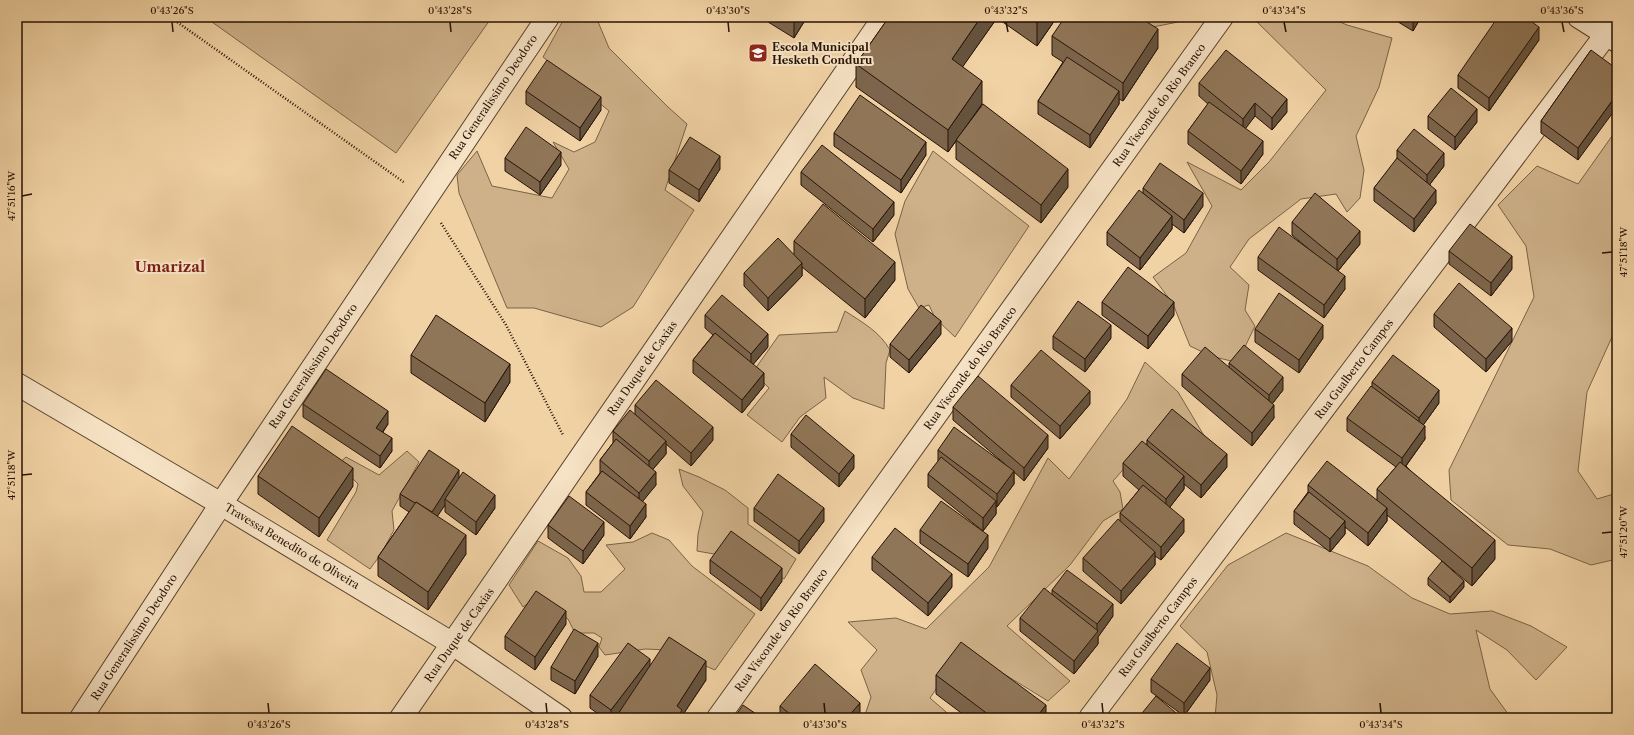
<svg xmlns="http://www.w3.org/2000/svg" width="1634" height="735" font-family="'Libre Caslon Text',serif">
	<rect width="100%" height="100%" fill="#f1d2a4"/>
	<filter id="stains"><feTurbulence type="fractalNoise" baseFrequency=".005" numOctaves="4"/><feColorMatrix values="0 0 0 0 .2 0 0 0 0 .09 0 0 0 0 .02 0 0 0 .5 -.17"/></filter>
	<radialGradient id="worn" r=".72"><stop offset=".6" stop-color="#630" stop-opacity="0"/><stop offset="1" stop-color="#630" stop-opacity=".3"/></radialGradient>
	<g fill="#ceb189" stroke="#7a6247">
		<polygon points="205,17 492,17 396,153"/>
		<polygon points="565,17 596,17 609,48 668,107 687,124 665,190 694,210 633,307 601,327 534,308 507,308 459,193 457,175 477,151 492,186 552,198 569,169 553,142 574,152 595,142 609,111 543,57"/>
		<polygon points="1126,17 1183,17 1178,22 1148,28"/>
		<polygon points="1252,17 1329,17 1347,25 1392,38 1379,87 1356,136 1364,170 1360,198 1347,212 1336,194 1301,199 1249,239 1230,267 1249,285 1245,310 1255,326 1243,351 1231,361 1211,356 1190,346 1173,304 1153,277 1186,253 1212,206 1187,162 1241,190 1269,162 1326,90"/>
		<polygon points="1617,129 1617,326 1587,392 1578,471 1597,499 1617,493 1617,559 1591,565 1550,549 1508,545 1451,500 1449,470 1534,297 1526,246 1498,205 1537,166 1578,184"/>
		<polygon points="933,151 1029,226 955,337 935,318 929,305 919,308 908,289 895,234 905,201"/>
		<path d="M845,311C862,322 880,332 890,350L886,363L884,409L853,398L824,377L826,398L800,417L782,442L747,415L769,388L753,372L779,335L837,332Z"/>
		<polygon points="1145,362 1178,392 1212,449 1170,417 1113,481 1120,492 1123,509 1103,521 1070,565 1007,626 1070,681 1048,701 963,649 930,698 953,718 864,718 871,697 861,670 877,650 848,622 896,618 926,629 989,567 1048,458 1069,479 1127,399"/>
		<polygon points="407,451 419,462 392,511 394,530 381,554 370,569 327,540 356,492 358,484 338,464 346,457 379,475"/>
		<polygon points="679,469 699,477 725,490 748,508 748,524 796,559 784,579 730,540 714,554 697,551 698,534 703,512 683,486"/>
		<polygon points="652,533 669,540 692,566 755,614 715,670 668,650 645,649 605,655 599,647 602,638 594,633 575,633 568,619 534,599 523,607 509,585 538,541 568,558 581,576 584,592 601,592 625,569 606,545 633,542"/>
		<polygon points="1286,533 1368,566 1412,598 1450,614 1492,611 1531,626 1567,647 1536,680 1507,650 1476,630 1490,689 1511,718 1215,718 1217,695 1207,652 1180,626 1228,565"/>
	</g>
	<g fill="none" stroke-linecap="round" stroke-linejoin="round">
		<defs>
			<g id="minor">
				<polyline points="1579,17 1617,41"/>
				<polyline points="17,384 221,504 453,644 561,718"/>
				<polyline points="81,718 221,504 548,17"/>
				<polyline points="401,718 884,17"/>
				<polyline points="718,718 1222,17"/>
				<polyline points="1090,718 1617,20"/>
			</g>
		</defs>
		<use href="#minor" stroke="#59422d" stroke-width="24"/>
		<g stroke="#261205" stroke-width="2.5" stroke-dasharray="1 2" stroke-linecap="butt">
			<polyline points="170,17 405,183"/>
			<polyline points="441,223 506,325 563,435"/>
		</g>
		<use href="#minor" stroke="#f6e2c4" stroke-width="22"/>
	</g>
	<g fill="#7c654c" stroke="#261205">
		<polygon points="760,17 807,17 794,38"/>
		<polygon points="889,17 1057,17 1037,46 997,18 962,67 982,104 963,131 1068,187 1041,223 956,159 956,141 948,152 856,87 856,64"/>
		<polygon points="1390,17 1421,17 1413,31"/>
		<polygon points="1052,36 1158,48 1123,101 1119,99 1119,104 1090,148 1038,114 1038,101 1063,62 1052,55"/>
		<polygon points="1539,40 1489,111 1458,88 1458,75"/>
		<polygon points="1591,50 1578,160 1541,133 1541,121"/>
		<polygon points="1199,83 1287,112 1272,130 1255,116 1245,128 1263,154 1241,184 1188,144 1188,131 1208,104 1199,96"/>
		<polygon points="526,91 601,110 580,141 526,104"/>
		<polygon points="1428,116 1477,122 1455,150 1428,129"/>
		<polygon points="834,133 926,155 901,193 834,146"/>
		<polygon points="1397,150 1444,166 1430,184 1436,203 1414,232 1374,201 1374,188 1397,159"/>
		<polygon points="505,158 561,165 540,195 505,171"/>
		<polygon points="720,169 699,202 669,183 669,170"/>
		<polygon points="801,172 894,215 873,242 801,185"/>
		<polygon points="1143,188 1203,206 1184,233 1172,224 1172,229 1140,270 1107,245 1107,232 1143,193"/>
		<polygon points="1292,222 1360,244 1338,271 1345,289 1324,318 1258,270 1258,257 1317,256 1292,235"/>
		<polygon points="794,241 895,280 865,318 802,267 802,276 768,311 744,286 744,273 794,254"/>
		<polygon points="1449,251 1512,269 1491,296 1449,264"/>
		<polygon points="1102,302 1174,315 1148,349 1102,315"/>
		<polygon points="1434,314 1512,341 1486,372 1434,327"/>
		<polygon points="705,315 768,347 753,364 764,386 742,413 693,373 693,360 713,335 705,328"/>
		<polygon points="1255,329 1323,338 1299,373 1255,342"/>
		<polygon points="941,334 909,373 890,357 890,344"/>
		<polygon points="1053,336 1111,338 1085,372 1053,349"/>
		<polygon points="411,355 510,382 485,422 411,373"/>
		<polygon points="1229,363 1283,390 1272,404 1274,418 1252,446 1182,386 1182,374 1229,367"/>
		<polygon points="1372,382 1439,403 1423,425 1425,439 1406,466 1495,559 1472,586 1387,515 1387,521 1368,546 1345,527 1345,534 1330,552 1294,524 1294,511 1308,492 1308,485 1377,500 1377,489 1396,467 1347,431 1347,418 1372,387"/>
		<polygon points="1011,385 1090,404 1060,439 1011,397"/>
		<polygon points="303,404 388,424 383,432 392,451 380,468 303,417"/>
		<polygon points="635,405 713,440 691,466 666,444 666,454 652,470 656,485 642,501 646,517 630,539 586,505 586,492 600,473 600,460 613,443 613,431 635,414"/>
		<polygon points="953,407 1048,448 1024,481 1014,472 1014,484 997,507 996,506 996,514 983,531 928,487 928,474 938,462 938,450 1006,465 953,420"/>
		<polygon points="791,434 854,468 839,487 791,447"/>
		<polygon points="1147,440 1227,467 1201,498 1184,484 1184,489 1170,507 1184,532 1161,560 1155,556 1155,565 1121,604 1083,571 1083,558 1120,521 1120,513 1139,490 1123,476 1123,463 1147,445"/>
		<polygon points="258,476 353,486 319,537 258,494"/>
		<polygon points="459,478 495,508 476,535 445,512 445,505 437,516 466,554 428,610 378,576 378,557 409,512 400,506 400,494"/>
		<polygon points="754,508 824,521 799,554 754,521"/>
		<polygon points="548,525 604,535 583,564 548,538"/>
		<polygon points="920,530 988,548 968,577 920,543"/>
		<polygon points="872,557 952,587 928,616 872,570"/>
		<polygon points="710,560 782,581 761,611 710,573"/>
		<polygon points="1428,578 1464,587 1450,603 1428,585"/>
		<polygon points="1052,590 1113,616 1098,637 1098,644 1074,674 1020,631 1020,618 1052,595"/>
		<polygon points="1617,598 1617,617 1614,616 1614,603"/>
		<polygon points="566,624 535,670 505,649 505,636"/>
		<polygon points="598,656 575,694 551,680 551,667"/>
		<polygon points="650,666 706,680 682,716 682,718 616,718 621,710 615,718 604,718 590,708 590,695"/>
		<polygon points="936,675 1046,718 968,718 936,694"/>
		<polygon points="1151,679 1210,680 1184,716 1151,692"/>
		<polygon points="780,706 860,716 858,718 780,718"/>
	</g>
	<g fill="#65533e" stroke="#261205">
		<polygon points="796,17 807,17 794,38 794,20"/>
		<polygon points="981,17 997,18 952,82 952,59"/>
		<polygon points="1041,17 1057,17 1037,46 1037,23"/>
		<polygon points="1413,17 1421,17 1413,31"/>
		<polygon points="1539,27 1539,40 1489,111 1489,98"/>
		<polygon points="1158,29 1158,48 1123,101 1123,83"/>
		<polygon points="982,81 982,104 948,152 948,130"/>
		<polygon points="1119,91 1119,104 1090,148 1090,135"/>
		<polygon points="1617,94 1617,107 1578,160 1578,148"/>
		<polygon points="601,97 601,110 580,141 580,128"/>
		<polygon points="1287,99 1287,112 1272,130 1272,118"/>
		<polygon points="1255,103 1255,116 1243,132 1243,119"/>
		<polygon points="1477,109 1477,122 1455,150 1455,137"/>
		<polygon points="1263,141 1263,154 1241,184 1241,171"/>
		<polygon points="926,142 926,155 901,193 901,180"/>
		<polygon points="561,152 561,165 540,195 540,182"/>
		<polygon points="1444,153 1444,166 1427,188 1427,175"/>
		<polygon points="720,156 720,169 699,202 699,190"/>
		<polygon points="1068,169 1068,187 1041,223 1041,205"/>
		<polygon points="1436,190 1436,203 1414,232 1414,219"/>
		<polygon points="1203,193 1203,206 1184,233 1184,220"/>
		<polygon points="894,202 894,215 873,242 873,229"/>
		<polygon points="1172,216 1172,229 1140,270 1140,258"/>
		<polygon points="1360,231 1360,244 1337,272 1337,259"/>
		<polygon points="1512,256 1512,269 1491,296 1491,283"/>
		<polygon points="895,262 895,280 865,318 865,299"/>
		<polygon points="802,263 802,276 768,311 768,298"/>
		<polygon points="1345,276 1345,289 1324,318 1324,305"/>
		<polygon points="1174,302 1174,315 1148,349 1148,336"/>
		<polygon points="941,321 941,334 909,373 909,360"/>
		<polygon points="1111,325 1111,338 1085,372 1085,359"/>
		<polygon points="1323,325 1323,338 1299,373 1299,360"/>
		<polygon points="1512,328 1512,341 1486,372 1486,359"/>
		<polygon points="768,334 768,347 751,367 751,354"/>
		<polygon points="510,364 510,382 485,422 485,403"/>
		<polygon points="764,373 764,386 742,413 742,400"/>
		<polygon points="1283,377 1283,390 1269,408 1269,395"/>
		<polygon points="1439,390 1439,403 1419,431 1419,418"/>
		<polygon points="1090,391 1090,404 1060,439 1060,426"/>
		<polygon points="1274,405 1274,418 1252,446 1252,433"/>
		<polygon points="388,411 388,424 376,441 376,428"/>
		<polygon points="1425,426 1425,439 1402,471 1402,458"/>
		<polygon points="713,427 713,440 691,466 691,453"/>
		<polygon points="1048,435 1048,448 1024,481 1024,468"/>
		<polygon points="392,438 392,451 380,468 380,456"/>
		<polygon points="666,441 666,454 649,474 649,461"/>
		<polygon points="1227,454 1227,467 1201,498 1201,485"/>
		<polygon points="854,455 854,468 839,487 839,474"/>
		<polygon points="353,468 353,486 319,537 319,518"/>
		<polygon points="459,470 459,483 445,499 445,505 431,526 431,513"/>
		<polygon points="1014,471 1014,484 997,507 997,494"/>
		<polygon points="656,472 656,485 639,506 639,493"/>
		<polygon points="1184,476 1184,489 1166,512 1166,499"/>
		<polygon points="495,495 495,508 476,535 476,522"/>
		<polygon points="996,501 996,514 983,531 983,518"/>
		<polygon points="646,504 646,517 630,539 630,526"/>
		<polygon points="824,508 824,521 799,554 799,541"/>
		<polygon points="1387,508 1387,521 1368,546 1368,533"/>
		<polygon points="1184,519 1184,532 1161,560 1161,547"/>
		<polygon points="1345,521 1345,534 1330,552 1330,539"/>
		<polygon points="604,522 604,535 583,564 583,551"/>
		<polygon points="466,535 466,554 428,610 428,592"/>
		<polygon points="988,535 988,548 968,577 968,564"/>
		<polygon points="1495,540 1495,559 1472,586 1472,568"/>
		<polygon points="1155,552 1155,565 1121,604 1121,591"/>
		<polygon points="782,568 782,581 761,611 761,598"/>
		<polygon points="952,574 952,587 928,616 928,603"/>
		<polygon points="1464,581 1464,587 1450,603 1450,597"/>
		<polygon points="1113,604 1113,616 1098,637 1098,644 1074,674 1074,661 1097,631 1097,624"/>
		<polygon points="566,611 566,624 535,670 535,657"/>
		<polygon points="598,643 598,656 575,694 575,681"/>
		<polygon points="650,659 650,672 615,718 611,718 611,710"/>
		<polygon points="706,661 706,680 682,716 682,718 677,718 677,706"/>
		<polygon points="1210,668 1210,680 1184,716 1184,703"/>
		<polygon points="860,703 860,716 858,718 847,718"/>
		<polygon points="1046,705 1046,718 1036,718"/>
	</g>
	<g fill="#907658" stroke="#261205">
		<polygon points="789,17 796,17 794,20"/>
		<polygon points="889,17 981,17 952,59 982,81 948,130 856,64"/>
		<polygon points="1028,17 1041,17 1037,23"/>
		<polygon points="1065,17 1139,17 1158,29 1123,83 1052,36"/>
		<polygon points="1498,17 1525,17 1539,27 1489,98 1458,75"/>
		<polygon points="1226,50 1287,99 1272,118 1255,103 1243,119 1199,83"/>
		<polygon points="1591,50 1617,69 1617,94 1578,148 1541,121"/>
		<polygon points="1067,57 1119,91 1090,135 1038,101"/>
		<polygon points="547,60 601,97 580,128 526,91"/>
		<polygon points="1451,88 1477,109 1455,137 1428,116"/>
		<polygon points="860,95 926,142 901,180 834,133"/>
		<polygon points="1209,102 1263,141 1241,171 1188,131"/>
		<polygon points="983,104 1068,169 1041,205 956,140"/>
		<polygon points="526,127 561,152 540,182 505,158"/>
		<polygon points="1414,129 1444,153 1427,175 1397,150"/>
		<polygon points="690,137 720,156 699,190 669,170"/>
		<polygon points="822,145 894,202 873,229 801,172"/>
		<polygon points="1397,158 1436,190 1414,219 1374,188"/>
		<polygon points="1160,163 1203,193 1184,220 1143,188"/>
		<polygon points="1139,190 1172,216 1140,258 1107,232"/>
		<polygon points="1315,193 1360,231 1337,259 1292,222"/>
		<polygon points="823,204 895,262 865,299 794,241"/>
		<polygon points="1470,224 1512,256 1491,283 1449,251"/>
		<polygon points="1279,227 1345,276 1324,305 1258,257"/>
		<polygon points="778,238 802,263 768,298 744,273"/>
		<polygon points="1128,267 1174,302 1148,336 1102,302"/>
		<polygon points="1459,283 1512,328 1486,359 1434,314"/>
		<polygon points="1279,293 1323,325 1299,360 1255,329"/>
		<polygon points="722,295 768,334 751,354 705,315"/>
		<polygon points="1078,301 1111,325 1085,359 1053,336"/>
		<polygon points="921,305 941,321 909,360 890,344"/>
		<polygon points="436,315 510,364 485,403 411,355"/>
		<polygon points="715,333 764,373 742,400 693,360"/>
		<polygon points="1244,345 1283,377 1269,395 1229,363"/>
		<polygon points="1205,347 1274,405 1252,433 1182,374"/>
		<polygon points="1041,350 1090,391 1060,426 1011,385"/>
		<polygon points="1393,355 1439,390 1419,418 1372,382"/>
		<polygon points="326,369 388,411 376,428 392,438 380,456 303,404"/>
		<polygon points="978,376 1048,435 1024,468 953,407"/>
		<polygon points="656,380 713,427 691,453 635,405"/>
		<polygon points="1371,386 1425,426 1402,458 1347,418"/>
		<polygon points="1172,409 1227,454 1201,485 1147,440"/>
		<polygon points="630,410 666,441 649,461 613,431"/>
		<polygon points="806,415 854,455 839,474 791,434"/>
		<polygon points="292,426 353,468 319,518 258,476"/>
		<polygon points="954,427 1014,471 997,494 938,450"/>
		<polygon points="616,439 656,472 639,493 600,460"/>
		<polygon points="1142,441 1184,476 1166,499 1123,463"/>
		<polygon points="429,450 459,470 432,512 416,502 415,503 400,494"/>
		<polygon points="941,457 996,501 983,518 928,474"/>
		<polygon points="1327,461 1387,508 1368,533 1308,485"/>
		<polygon points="1400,462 1495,540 1472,568 1377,489"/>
		<polygon points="602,471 646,504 630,526 586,492"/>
		<polygon points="463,472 495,495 476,522 445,499"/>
		<polygon points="778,474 824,508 799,541 754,508"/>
		<polygon points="1143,485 1184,519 1161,547 1120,513"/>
		<polygon points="1309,492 1345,521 1330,539 1294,511"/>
		<polygon points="569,496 604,522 583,551 548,525"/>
		<polygon points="941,501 988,535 968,564 920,530"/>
		<polygon points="416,502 466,535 428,592 378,557"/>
		<polygon points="1118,519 1155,552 1121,591 1083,558"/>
		<polygon points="895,528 952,574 928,603 872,557"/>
		<polygon points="731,531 782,568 761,598 710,560"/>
		<polygon points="1442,561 1464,581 1450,597 1428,578"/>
		<polygon points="1067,570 1113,604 1097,624 1052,590"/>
		<polygon points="1044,588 1098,631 1074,661 1020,618"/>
		<polygon points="536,591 566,611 535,657 505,636"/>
		<polygon points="1617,598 1617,604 1614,603"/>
		<polygon points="574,629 598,643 575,681 551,667"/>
		<polygon points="669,637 706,661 677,706 682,710 677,718 617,718 616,717"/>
		<polygon points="961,642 1046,705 1036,718 993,718 936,675"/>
		<polygon points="628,643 650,659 611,710 590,695"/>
		<polygon points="1177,643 1210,668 1184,703 1151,679"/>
		<polygon points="815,664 860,703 847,718 795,718 780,706"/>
		<polygon points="1156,696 1182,718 1138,718"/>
		<polygon points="743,705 762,718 734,718"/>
	</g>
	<path fill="none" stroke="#261205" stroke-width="1.5" d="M172,22L173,32M450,22L451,32M728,22L729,32M1006,22L1008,32M1284,22L1286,32M1562,22L1564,32M22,196L32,194M1602,253L1612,252M22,475L32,474M1602,533L1612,532M268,703L269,713M546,703L547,713M824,703L825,713M1102,703L1103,713M1380,703L1381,713"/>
	<defs>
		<symbol id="school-square" viewBox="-11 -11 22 22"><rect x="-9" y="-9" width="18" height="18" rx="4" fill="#8f2418" stroke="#f6e2c4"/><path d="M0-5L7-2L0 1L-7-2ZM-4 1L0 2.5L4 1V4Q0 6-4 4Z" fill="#fff"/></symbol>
	</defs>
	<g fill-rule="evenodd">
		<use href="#school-square" x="747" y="42" width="22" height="22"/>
	</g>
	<g text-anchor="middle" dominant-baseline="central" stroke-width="4" stroke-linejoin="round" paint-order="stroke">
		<g font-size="11" font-weight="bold" fill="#261205" stroke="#f6e2c4" text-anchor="start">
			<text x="772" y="47">Escola Municipal<tspan x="772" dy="13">Hesketh Conduru</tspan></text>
		</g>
		<g font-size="11" fill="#261205" stroke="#f6e2c4">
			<text transform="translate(493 97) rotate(-56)">Rua Generalissimo Deodoro</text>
			<text transform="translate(1159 105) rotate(-54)">Rua Visconde do Rio Branco</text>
			<text transform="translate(313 366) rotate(-56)">Rua Generalissimo Deodoro</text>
			<text transform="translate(642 368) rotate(-55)">Rua Duque de Caxias</text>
			<text transform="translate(970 368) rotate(-54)">Rua Visconde do Rio Branco</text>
			<text transform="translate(1354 369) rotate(-53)">Rua Gualberto Campos</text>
			<text transform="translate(292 546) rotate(31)">Travessa Benedito de Oliveira</text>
			<text transform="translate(1158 627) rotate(-53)">Rua Gualberto Campos</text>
			<text transform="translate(781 630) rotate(-54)">Rua Visconde do Rio Branco</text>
			<text transform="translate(459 635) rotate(-55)">Rua Duque de Caxias</text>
			<text transform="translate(134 637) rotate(-57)">Rua Generalissimo Deodoro</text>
		</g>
		<g font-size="15" font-weight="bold" fill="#7a1f14" stroke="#f6e2c4">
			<text x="170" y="266">Umarizal</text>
		</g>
	</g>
	<rect width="1634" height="735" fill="none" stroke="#f1d2a4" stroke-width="44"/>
	<rect x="22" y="22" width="1590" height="691" fill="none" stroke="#261205" stroke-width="1.5"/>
	<g font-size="10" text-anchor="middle" fill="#261205">
		<text x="172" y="14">0°43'26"S</text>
		<text x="450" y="14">0°43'28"S</text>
		<text x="728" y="14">0°43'30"S</text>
		<text x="1006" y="14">0°43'32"S</text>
		<text x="1284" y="14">0°43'34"S</text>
		<text x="1562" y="14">0°43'36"S</text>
		<text transform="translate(11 196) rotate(-90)" y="4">47°51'16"W</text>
		<text transform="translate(1623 252) rotate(-90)" y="4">47°51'18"W</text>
		<text transform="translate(11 475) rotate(-90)" y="4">47°51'18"W</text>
		<text transform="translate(1623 532) rotate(-90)" y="4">47°51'20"W</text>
		<text x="269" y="728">0°43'26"S</text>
		<text x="547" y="728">0°43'28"S</text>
		<text x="825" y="728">0°43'30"S</text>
		<text x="1103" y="728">0°43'32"S</text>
		<text x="1381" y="728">0°43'34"S</text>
	</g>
	<rect width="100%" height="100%" filter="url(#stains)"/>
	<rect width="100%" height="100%" fill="url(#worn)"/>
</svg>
